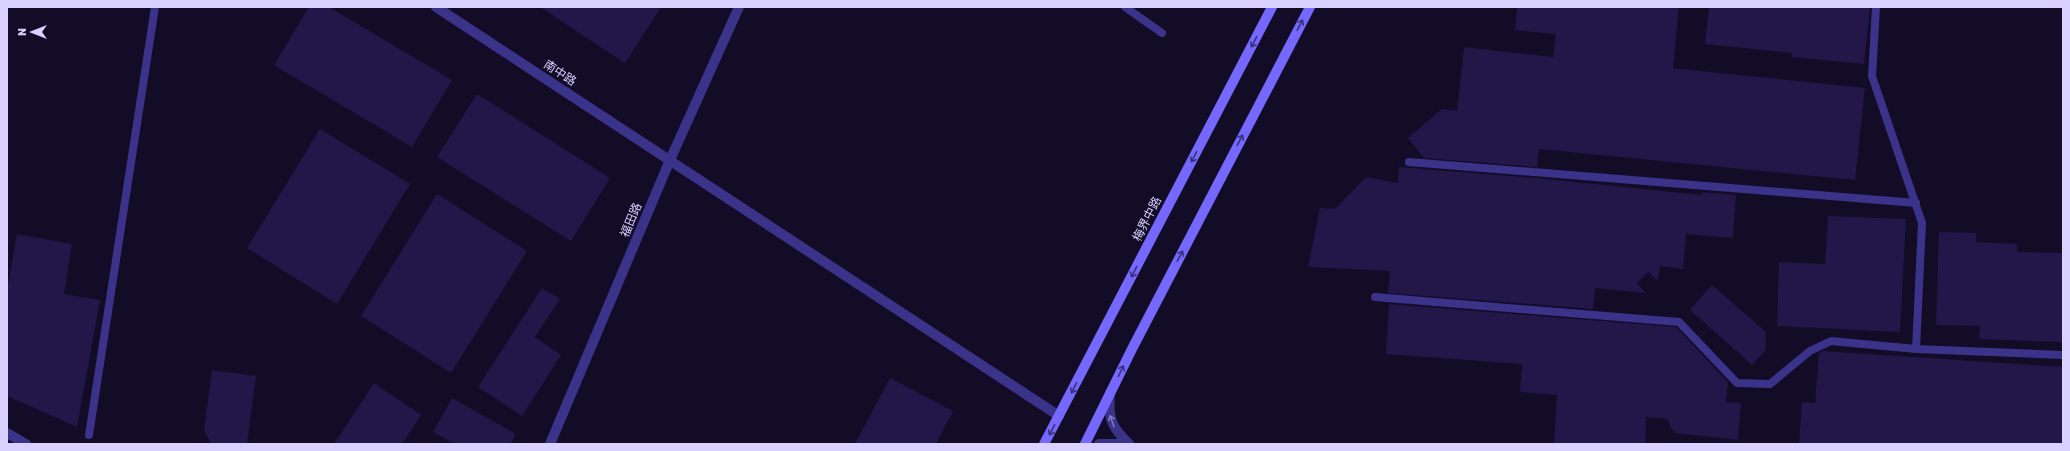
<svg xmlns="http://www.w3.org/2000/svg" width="2070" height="451" font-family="Rubik,'Noto Sans SC',sans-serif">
	<rect width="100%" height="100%" fill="#120c26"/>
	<g fill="#231649">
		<polygon points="309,7 329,7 452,80 412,147 274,65"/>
		<polygon points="540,7 661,7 625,63"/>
		<polygon points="1517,7 1679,7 1673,68 1865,88 1855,180 1539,149 1537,167 1424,158 1408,138 1442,109 1457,111 1464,47 1553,57 1556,34 1515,30"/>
		<polygon points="1709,7 1870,7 1864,64 1792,57 1792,53 1705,44"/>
		<polygon points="477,94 610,178 571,241 437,157"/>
		<polygon points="320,129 410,184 337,304 247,248"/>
		<polygon points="1399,167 1536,178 1702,195 1702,192 1736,195 1733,238 1686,234 1683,269 1660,266 1658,281 1648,272 1637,283 1646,293 1595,288 1593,309 1388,293 1390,271 1308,267 1320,208 1335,209 1366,177 1398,183"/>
		<polygon points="437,194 527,251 451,373 361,316"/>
		<polygon points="1828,216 1906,219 1900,332 1777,326 1779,262 1825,264"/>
		<polygon points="1939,232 1976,233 1976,242 2017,244 2017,252 2063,253 2063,342 1979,339 1980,326 1936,325"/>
		<polygon points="17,234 72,244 64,294 100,300 77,427 7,396 7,290"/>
		<polygon points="1712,285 1766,332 1765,351 1752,365 1690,310"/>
		<polygon points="542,288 560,299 535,337 561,355 522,416 478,387"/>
		<polygon points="1389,304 1676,327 1728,382 1726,402 1741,403 1738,440 1674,433 1667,419 1646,417 1645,444 1554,444 1557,395 1520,392 1522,364 1386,354"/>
		<polygon points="1823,351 2063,367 2063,444 1799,444 1802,402 1815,403 1819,353"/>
		<polygon points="212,370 256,376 247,444 211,444 204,430"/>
		<polygon points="890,378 953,411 936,444 855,444"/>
		<polygon points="374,383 421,415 402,444 334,444"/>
		<polygon points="452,398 516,434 510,444 455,444 433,432"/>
	</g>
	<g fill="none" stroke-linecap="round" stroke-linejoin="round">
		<g stroke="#3b328a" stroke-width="8">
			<polyline points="1125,7 1162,33"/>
			<polyline points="1876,7 1872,76 1922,223 1916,349"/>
			<polyline points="1409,162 1916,203"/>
			<polyline points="1375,297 1679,322 1737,383 1770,384 1810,351 1831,341 1916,349 2063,355"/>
			<polyline points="89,435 155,7"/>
		</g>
		<g stroke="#3b328a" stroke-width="10">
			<polyline points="436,7 1059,416"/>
			<path d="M1110,393C1108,418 1111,427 1129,444"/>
			<polyline points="550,444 670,160 739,7"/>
			<polyline points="1099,444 1123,444"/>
		</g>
		<polyline stroke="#3b328a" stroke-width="10" points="7,433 26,444"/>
		<g stroke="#7568ff" stroke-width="10">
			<polyline points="1044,444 1272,7"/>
			<polyline points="1085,444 1133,347 1310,7"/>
		</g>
	</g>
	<defs><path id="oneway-shaft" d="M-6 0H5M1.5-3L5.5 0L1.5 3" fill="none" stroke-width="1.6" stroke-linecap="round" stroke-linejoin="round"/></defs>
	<g stroke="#3a317d">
		<use href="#oneway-shaft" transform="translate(1300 25) rotate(-62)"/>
		<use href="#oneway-shaft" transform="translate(1254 42) rotate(117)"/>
		<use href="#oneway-shaft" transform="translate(1240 140) rotate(-62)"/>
		<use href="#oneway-shaft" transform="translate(1194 157) rotate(117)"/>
		<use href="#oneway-shaft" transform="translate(1180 256) rotate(-62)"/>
		<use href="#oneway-shaft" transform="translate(1134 272) rotate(117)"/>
		<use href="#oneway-shaft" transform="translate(1121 371) rotate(-64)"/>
		<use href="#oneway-shaft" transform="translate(1074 388) rotate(117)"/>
		<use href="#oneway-shaft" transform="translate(1052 430) rotate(117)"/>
	</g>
	<use stroke="#827abf" href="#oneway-shaft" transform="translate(1112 421) rotate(-109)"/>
	<g text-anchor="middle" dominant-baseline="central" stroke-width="4" stroke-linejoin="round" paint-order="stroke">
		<g font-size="12" fill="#d9d1ff" stroke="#120c26">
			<text transform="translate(560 73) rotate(33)">南中路</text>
			<text transform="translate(1147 219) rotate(-63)">梅界中路</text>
			<text transform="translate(631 220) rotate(-67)">福田路</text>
		</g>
	</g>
	<rect width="2070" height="451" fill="none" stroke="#d9d1ff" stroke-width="16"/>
	<g transform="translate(32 32) rotate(270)" stroke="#120c26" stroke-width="3" paint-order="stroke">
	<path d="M0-3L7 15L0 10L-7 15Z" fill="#d9d1ff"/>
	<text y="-6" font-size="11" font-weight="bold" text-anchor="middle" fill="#d9d1ff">N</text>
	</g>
</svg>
